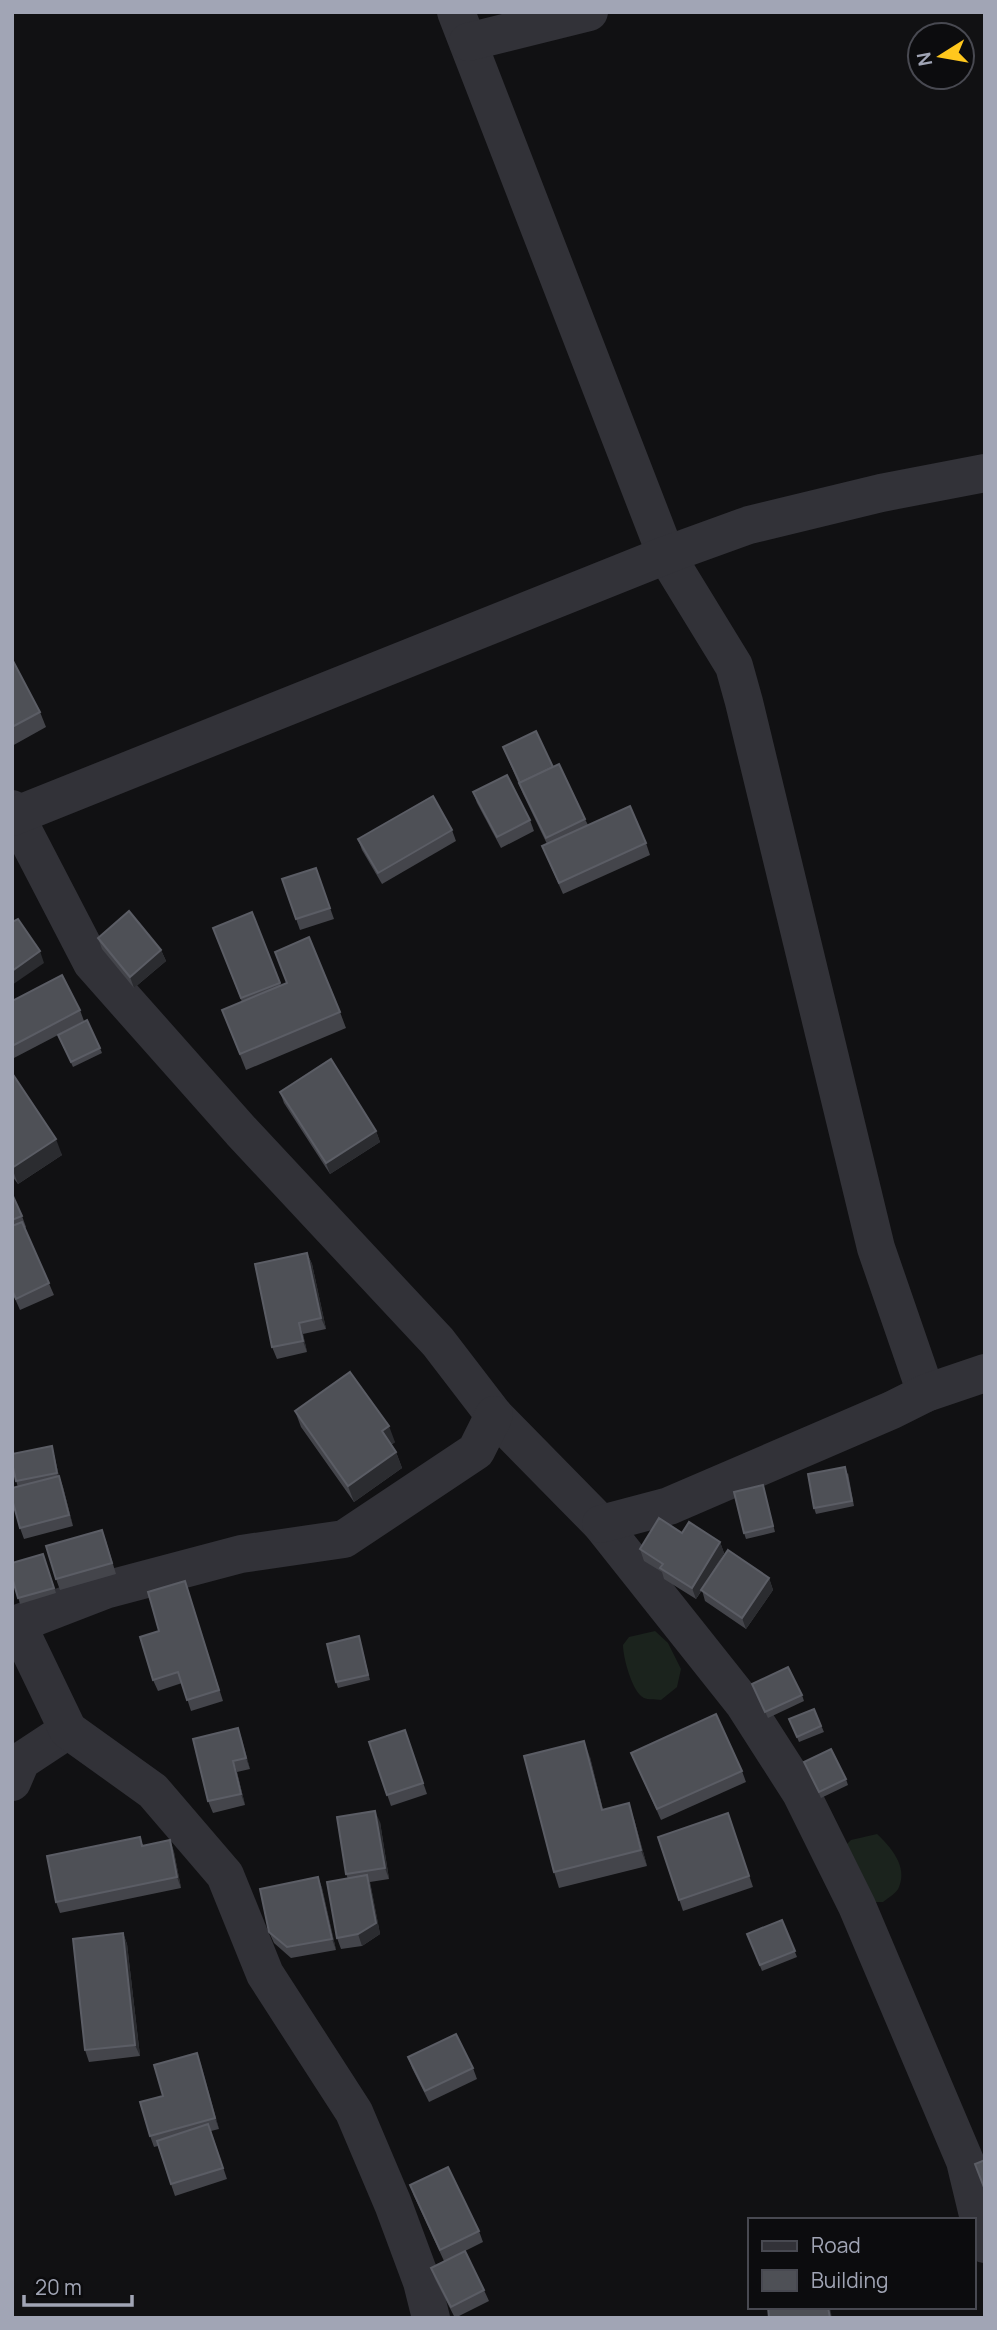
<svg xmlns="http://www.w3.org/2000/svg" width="997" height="2330" font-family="Manrope,sans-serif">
	<rect width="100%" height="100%" fill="#111113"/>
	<g fill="#1b231d">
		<path d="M655,1631L668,1643L681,1669L677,1687L661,1700C655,1699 648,1700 644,1698C632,1692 623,1657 623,1645L629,1637Z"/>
		<path d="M877,1834C891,1847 908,1867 899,1887C897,1893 888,1898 883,1902H867L844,1847L851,1840Z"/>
	</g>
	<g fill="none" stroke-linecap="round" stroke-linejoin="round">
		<g stroke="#323238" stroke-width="38">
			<polyline points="456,12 666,555 734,666 744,702 876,1248 926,1393"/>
			<polyline points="468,42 589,12"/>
			<polyline points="12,809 92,963 241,1131 438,1342 494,1415 601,1524 744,1704 801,1793 857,1906 965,2161 985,2244"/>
			<polyline points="601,1524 669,1506 892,1410 926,1393 985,1373"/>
			<polyline points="12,1782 21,1761 68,1730"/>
			<polyline points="431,2318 422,2282 393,2204 354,2112 265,1974 225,1875 153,1791 68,1730 17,1624 105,1590 241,1554 344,1539 476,1451 494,1415"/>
		</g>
		<polyline stroke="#323238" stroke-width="38" points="12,817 666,555 749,525 881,493 985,473"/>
	</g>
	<g fill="#44454b">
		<polygon points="12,659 40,712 46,727 12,746"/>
		<polygon points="503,747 553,767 585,819 588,825 646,843 650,855 563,894 542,846 547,844 523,794"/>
		<polygon points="473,792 530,820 534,831 501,848 477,803"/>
		<polygon points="452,830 456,841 382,884 362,850 358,839"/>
		<polygon points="316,868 334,919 300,930 296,919"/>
		<polygon points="252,912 281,986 287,983 275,952 340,1012 346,1028 246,1070 222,1010 242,1002 213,928"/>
		<polygon points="98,938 161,950 166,961 134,988 102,949"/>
		<polygon points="12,1001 80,1010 84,1021 61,1033 100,1048 102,1053 73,1067 58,1035 12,1059"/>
		<polygon points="12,1073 62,1155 18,1184 12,1176"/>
		<polygon points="280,1092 376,1131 380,1142 330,1174 284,1103"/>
		<polygon points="12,1194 22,1216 26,1227 25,1228 54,1295 20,1310 12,1292"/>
		<polygon points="307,1253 312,1264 326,1329 303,1334 307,1352 277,1359 272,1347"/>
		<polygon points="295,1411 395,1442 391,1445 396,1452 402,1468 354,1502 301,1427"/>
		<polygon points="52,1446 59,1476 63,1487 73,1526 24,1539 20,1528 18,1487 16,1481"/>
		<polygon points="848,1473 854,1506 816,1514 814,1508"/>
		<polygon points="763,1485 775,1532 746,1539 744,1533"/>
		<polygon points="682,1533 720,1542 724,1553 708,1580 769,1578 773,1590 746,1629 705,1601 702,1590 696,1599 664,1579 662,1572 644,1561 640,1549"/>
		<polygon points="106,1541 116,1574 60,1590 56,1579"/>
		<polygon points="43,1554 56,1593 20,1604 12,1577"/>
		<polygon points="185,1581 223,1701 191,1711 182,1683 158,1691 153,1680 159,1631"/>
		<polygon points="359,1636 370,1680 338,1688 336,1682"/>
		<polygon points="752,1684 802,1695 804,1701 768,1718"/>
		<polygon points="814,1709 824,1732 799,1742 789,1719"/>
		<polygon points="238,1728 250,1769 237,1772 245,1805 213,1813 208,1801"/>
		<polygon points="405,1730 427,1794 391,1806 369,1742"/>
		<polygon points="631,1753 742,1771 746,1782 661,1820"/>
		<polygon points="590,1757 603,1810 634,1819 647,1866 559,1888 554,1872"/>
		<polygon points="804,1762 846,1779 848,1785 821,1798"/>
		<polygon points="728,1813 753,1887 683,1911 658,1837"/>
		<polygon points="380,1822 389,1879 370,1882 380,1934 362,1946 341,1949 337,1938 348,1879 346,1874"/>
		<polygon points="140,1837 143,1846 170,1840 174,1852 181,1888 60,1913 56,1902"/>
		<polygon points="318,1877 322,1888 336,1950 291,1958 274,1943 269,1932"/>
		<polygon points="782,1920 797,1957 762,1971 747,1934"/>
		<polygon points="123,1933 127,1944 140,2056 89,2062 85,2050"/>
		<polygon points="197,2053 219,2129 211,2131 227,2179 175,2196 158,2146 154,2147 150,2136 163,2096"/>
		<polygon points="408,2057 473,2068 477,2079 429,2102 412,2068"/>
		<polygon points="410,2185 479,2231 483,2242 465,2251 484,2290 489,2301 455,2318 435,2279 431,2268 444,2261 414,2196"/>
	</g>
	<g fill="#2b2c30">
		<polygon points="161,950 166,961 134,988 130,977"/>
		<polygon points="40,951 44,963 12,985 12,971"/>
		<polygon points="376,1131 380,1142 330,1174 326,1163"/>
		<polygon points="56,1139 62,1155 18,1184 12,1168"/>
		<polygon points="307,1253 312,1264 326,1329 321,1318"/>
		<polygon points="299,1323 303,1334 307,1352 303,1341"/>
		<polygon points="389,1426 395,1442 388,1447 382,1431"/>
		<polygon points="52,1446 59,1476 63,1487 73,1526 57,1473"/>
		<polygon points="396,1452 402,1468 354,1502 348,1486"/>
		<polygon points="720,1542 724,1553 696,1599 692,1588"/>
		<polygon points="769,1578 773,1590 746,1629 742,1618"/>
		<polygon points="238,1728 242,1739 250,1769 246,1758"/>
		<polygon points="584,1741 590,1757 607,1826 602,1810"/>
		<polygon points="233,1761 237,1772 245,1805 241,1794"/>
		<polygon points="629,1803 634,1819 647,1866 641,1850"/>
		<polygon points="375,1811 380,1822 389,1879 385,1868"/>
		<polygon points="170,1840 174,1852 181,1888 177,1877"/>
		<polygon points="367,1875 371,1887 380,1934 362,1946 358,1934"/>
		<polygon points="318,1877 322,1888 336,1950 332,1939"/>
		<polygon points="123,1933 127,1944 140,2056 135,2045"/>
		<polygon points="197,2053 201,2064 219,2129 215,2118"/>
		<polygon points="828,2307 830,2307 832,2318 830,2318"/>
	</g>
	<g fill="#4e5056" stroke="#5b5d65" stroke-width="2">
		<polygon points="12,659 40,712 12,727"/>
		<polygon points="536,731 553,767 520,783 503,747"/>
		<polygon points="559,764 585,819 546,838 519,783"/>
		<polygon points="507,775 530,820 497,837 473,792"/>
		<polygon points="433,796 452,830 378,873 358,839"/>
		<polygon points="630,806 646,843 559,883 542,846"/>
		<polygon points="316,868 330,908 296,919 282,879"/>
		<polygon points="129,911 161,950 130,977 98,938"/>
		<polygon points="252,912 280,983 241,998 213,928"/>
		<polygon points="18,919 40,951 12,971 12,922"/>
		<polygon points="309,937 340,1012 240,1054 222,1010 287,983 275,952"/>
		<polygon points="62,975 80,1010 12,1046 12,1001"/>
		<polygon points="87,1020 100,1048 71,1062 58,1035"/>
		<polygon points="331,1059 376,1131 326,1163 280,1092"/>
		<polygon points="12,1073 56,1139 12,1168"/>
		<polygon points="12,1194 22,1216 12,1220"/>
		<polygon points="22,1222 49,1283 16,1299 12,1290 12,1226"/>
		<polygon points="307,1253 321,1318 299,1323 303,1341 272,1347 255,1264"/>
		<polygon points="350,1372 389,1426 382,1431 396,1452 348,1486 295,1411"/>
		<polygon points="52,1446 57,1473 16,1481 12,1463 12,1454"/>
		<polygon points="845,1467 852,1501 814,1508 808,1474"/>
		<polygon points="59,1476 69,1515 20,1528 12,1499 12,1488"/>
		<polygon points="763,1485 773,1526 744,1533 734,1492"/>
		<polygon points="659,1518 682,1533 689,1522 720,1542 692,1588 660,1568 663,1564 640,1549"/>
		<polygon points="102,1530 112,1563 56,1579 46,1546"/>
		<polygon points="728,1550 769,1578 742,1618 701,1590"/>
		<polygon points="43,1554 54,1588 18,1598 12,1577 12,1563"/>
		<polygon points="185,1581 219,1690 187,1700 178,1672 153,1680 140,1637 159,1631 148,1592"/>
		<polygon points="359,1636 368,1675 336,1682 327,1644"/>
		<polygon points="788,1667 802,1695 765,1712 752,1684"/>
		<polygon points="814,1709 821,1726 797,1737 789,1719"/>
		<polygon points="716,1714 742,1771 657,1809 631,1753"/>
		<polygon points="238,1728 246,1758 233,1761 241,1794 208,1801 193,1739"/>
		<polygon points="405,1730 423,1783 387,1795 369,1742"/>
		<polygon points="584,1741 602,1810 629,1803 641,1850 554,1872 524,1756"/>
		<polygon points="831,1749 846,1779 819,1792 804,1762"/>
		<polygon points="375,1811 385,1868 346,1874 337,1817"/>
		<polygon points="728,1813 749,1876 679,1900 658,1837"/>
		<polygon points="140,1837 142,1846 170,1840 177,1877 56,1902 47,1856"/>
		<polygon points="367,1875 376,1923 358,1934 337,1938 327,1882"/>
		<polygon points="318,1877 332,1939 287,1947 269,1932 260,1889"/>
		<polygon points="782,1920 795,1951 760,1965 747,1934"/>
		<polygon points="123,1933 135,2045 85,2050 73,1939"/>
		<polygon points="456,2034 473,2068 425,2091 408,2057"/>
		<polygon points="197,2053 215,2118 150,2136 140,2102 163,2096 154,2065"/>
		<polygon points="208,2124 223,2168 171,2184 157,2141"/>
		<polygon points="985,2160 985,2190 975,2164"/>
		<polygon points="448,2167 479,2231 440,2250 410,2185"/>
		<polygon points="465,2251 484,2290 451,2307 431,2268"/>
		<polygon points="768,2307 828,2307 830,2318 769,2318"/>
	</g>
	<rect width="997" height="2330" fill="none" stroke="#a1a5b5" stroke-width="28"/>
	<rect x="748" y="2218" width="228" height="91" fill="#0c0c0e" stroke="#484951" stroke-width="2"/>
	<rect x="762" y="2241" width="35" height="10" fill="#323238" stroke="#484951" stroke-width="2"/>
	<text x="811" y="2253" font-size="21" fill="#a1a5b5">Road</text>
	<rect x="762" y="2270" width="35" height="21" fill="#4e5056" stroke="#484951" stroke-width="2"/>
	<text x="811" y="2288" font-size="21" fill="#a1a5b5">Building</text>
	<g transform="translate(941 56) rotate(259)"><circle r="33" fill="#0c0c0e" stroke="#484951" stroke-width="2"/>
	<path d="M0-5L12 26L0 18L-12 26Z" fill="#ffc71d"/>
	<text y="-10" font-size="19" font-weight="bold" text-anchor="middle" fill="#a1a5b5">N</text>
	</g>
	<path d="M24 2295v10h108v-10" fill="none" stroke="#a1a5b5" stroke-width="3.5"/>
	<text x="35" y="2295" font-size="21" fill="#a1a5b5" stroke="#0c0c0e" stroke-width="5" paint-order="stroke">20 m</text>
</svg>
